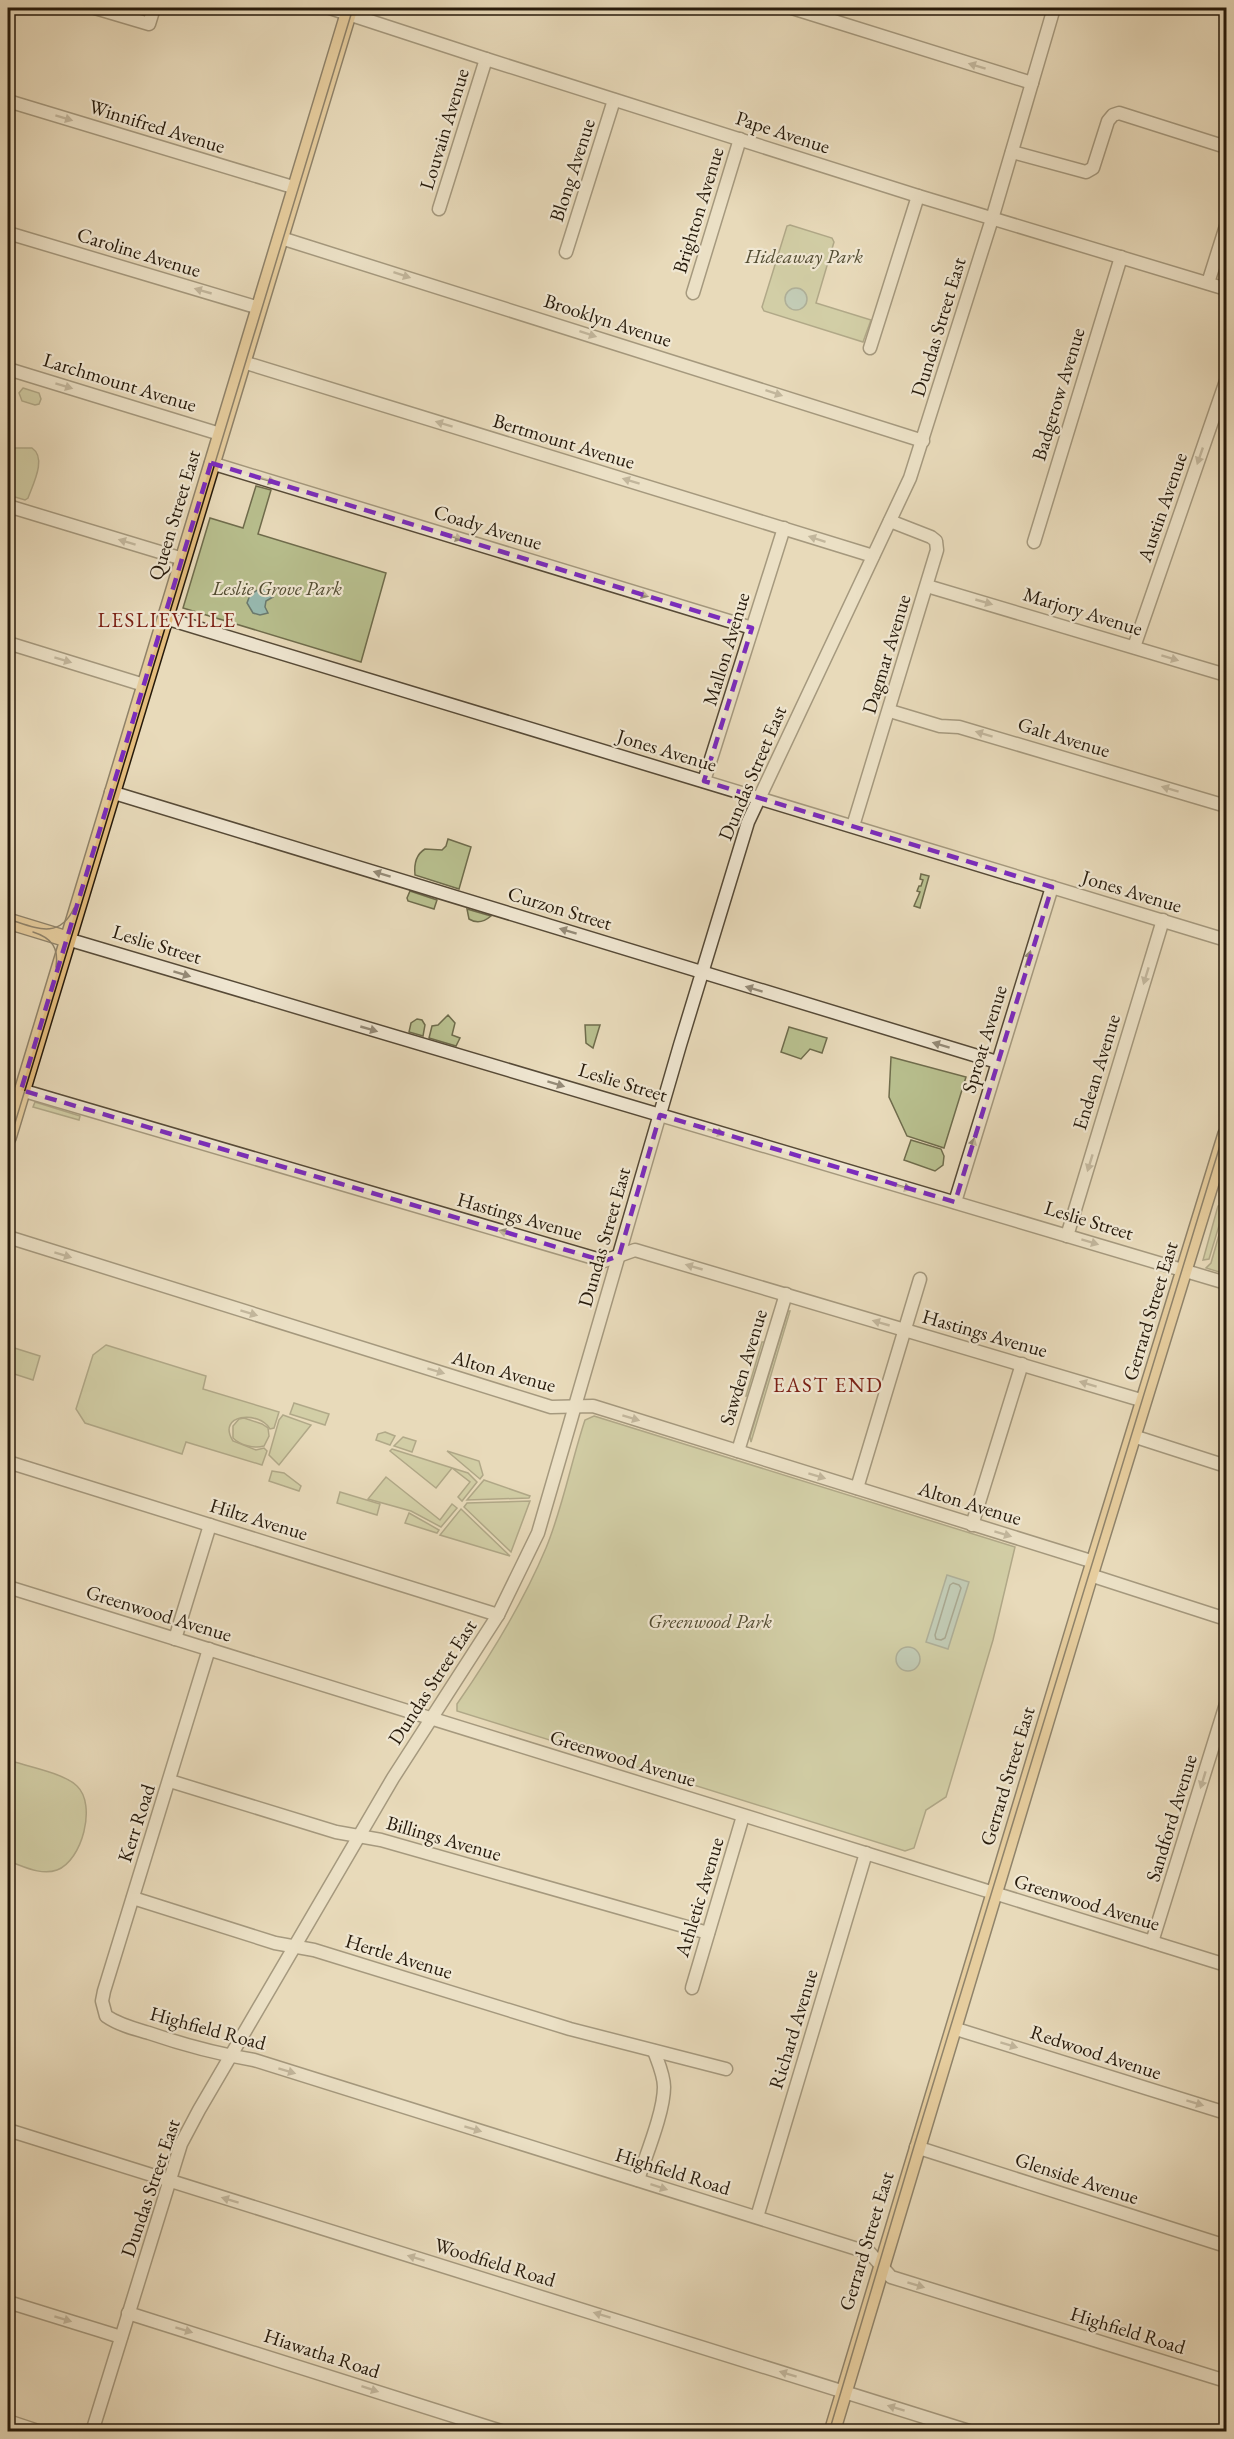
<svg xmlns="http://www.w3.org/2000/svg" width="1234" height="2439" font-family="'EB Garamond',serif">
	<rect width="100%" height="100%" fill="#e8daba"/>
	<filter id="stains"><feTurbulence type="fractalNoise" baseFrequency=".00333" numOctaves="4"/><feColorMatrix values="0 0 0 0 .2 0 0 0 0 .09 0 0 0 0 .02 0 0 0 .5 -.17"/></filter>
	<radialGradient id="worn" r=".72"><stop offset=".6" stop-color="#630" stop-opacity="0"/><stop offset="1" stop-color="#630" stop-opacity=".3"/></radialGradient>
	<g fill="#b8bf8e" stroke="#6f6c4c" stroke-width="1.5">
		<polygon points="790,225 832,238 834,242 816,303 871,320 863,342 764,311 762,307 787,226"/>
		<polygon points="23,388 39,393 41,399 39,404 35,405 22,401 19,393"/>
		<path d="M8,448H32C47,458 33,484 28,498L25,500L8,495Z"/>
		<polygon points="256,486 271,490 258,534 386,573 361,662 183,608 210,518 243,528"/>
		<path d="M448,839L471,847L459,889L415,875C414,865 415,855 425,849L442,850L446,846Z"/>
		<polygon points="921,874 929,876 920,908 914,906 920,892 917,891 919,886 921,886 923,880 920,879"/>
		<polygon points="410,891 437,900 434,909 408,901 407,898"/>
		<path d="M467,909L491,916C484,922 477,924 469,919Z"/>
		<polygon points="448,1015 455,1023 452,1035 460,1038 456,1046 429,1038 432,1026 438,1025"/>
		<polygon points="417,1019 422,1020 425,1025 423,1036 409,1032 411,1023"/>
		<polygon points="585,1025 600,1025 593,1048 586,1043"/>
		<polygon points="789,1027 827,1038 822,1053 810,1049 801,1059 781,1052"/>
		<polygon points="891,1057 966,1077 944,1148 907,1136 889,1097"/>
		<polygon points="35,1102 80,1116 79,1120 33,1107"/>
		<polygon points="911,1140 941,1149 944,1156 943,1165 935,1171 904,1160"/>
		<polygon points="1221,1205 1224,1209 1209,1259 1203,1260 1218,1206"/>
		<polygon points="1226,1210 1226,1274 1206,1268 1211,1263"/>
		<polygon points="788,1311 790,1311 751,1442 750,1437"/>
		<polygon points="762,1342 765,1342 749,1396 746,1396"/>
		<path d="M106,1345L206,1376L203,1389L279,1412L274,1428L270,1429C259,1410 216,1414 233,1441L256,1450L264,1448L267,1451L262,1465L186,1442L182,1454L85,1423L76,1409L93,1355Z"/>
		<polygon points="8,1346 40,1356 33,1380 8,1372"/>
		<polygon points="294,1403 329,1414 325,1425 290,1414"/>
		<polygon points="283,1415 311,1425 279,1465 269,1455 279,1420"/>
		<path d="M594,1416L1015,1547L993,1640L946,1797L926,1810L914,1848L905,1851L457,1711V1704C491,1655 523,1603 546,1548C563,1507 571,1462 585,1420Z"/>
		<path d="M244,1418L262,1424L268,1428L269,1436L264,1446C254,1449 240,1445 233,1438V1426L239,1419Z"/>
		<polygon points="385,1432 395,1436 390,1445 376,1440 378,1434"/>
		<polygon points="403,1437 416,1441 412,1452 394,1446"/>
		<polygon points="392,1449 468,1473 477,1482 462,1501 458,1497 470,1482 452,1468 436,1488 390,1451"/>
		<polygon points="447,1451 479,1461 483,1475 480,1479"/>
		<polygon points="272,1471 284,1473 301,1486 299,1491 269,1481"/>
		<polygon points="386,1477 440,1520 452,1504 457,1508 441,1527 411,1511 368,1499"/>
		<polygon points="484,1480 530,1496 529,1498 467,1500"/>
		<polygon points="340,1492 380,1504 377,1515 337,1503"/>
		<polygon points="530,1501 511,1552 464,1507 467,1503"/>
		<polygon points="461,1509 510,1556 440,1535"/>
		<polygon points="409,1513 439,1530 437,1533 405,1523"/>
		<path d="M8,1760C26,1766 64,1773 77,1786C97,1805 82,1861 57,1870C41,1876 23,1866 8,1861Z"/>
	</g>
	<g fill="#97bab1" stroke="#6a7a6f" stroke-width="1.5">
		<circle cx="796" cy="299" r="11"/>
		<polygon points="259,589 267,590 273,597 266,601 265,607 268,613 260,615 253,613 247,603 250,595"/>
		<polygon points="947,1575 969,1582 948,1649 926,1642"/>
		<circle cx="908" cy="1659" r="12"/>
	</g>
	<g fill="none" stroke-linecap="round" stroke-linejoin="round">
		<polygon stroke="#5e6a5e" stroke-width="1.5" points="953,1583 959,1585 961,1588 945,1638 941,1640 936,1639 935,1635 950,1585"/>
		<defs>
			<g id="minor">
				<polyline points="95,8 149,24 154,8"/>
				<polyline points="330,8 486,59 918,196 1226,289"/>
				<polyline points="792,8 1032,83"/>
				<polyline points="8,101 296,188"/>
				<polyline points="1012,152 1086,172 1093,168 1108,121 1113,115 1119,113 1226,147"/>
				<polyline points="439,209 486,59"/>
				<polyline points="8,233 259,308"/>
				<polyline points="281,238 923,441"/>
				<polyline points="566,252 614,100"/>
				<polyline points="1208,283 1226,226"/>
				<polyline points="693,293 740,139"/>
				<polyline points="870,348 918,196"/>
				<polyline points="243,362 873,556"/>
				<polyline points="8,369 220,434"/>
				<polyline points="211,463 752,628"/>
				<polyline points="8,506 183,559"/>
				<polyline points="1034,542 1121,257"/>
				<polyline points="927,586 1226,675"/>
				<polyline points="165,618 1226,940"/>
				<polyline points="8,643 144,685"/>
				<polyline points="1134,647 1226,381"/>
				<polyline points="890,711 940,726 959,727 1226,806"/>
				<polyline points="704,781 784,528"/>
				<polyline points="111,792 997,1062"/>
				<polyline points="853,826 937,550 936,541 931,537 890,521"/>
				<polyline points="67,939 1226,1283"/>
				<polyline points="21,1090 604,1261 635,1250 1144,1401"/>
				<polyline points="955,1202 1052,887"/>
				<polyline points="1067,1236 1163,920"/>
				<polyline points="8,1237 551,1407 593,1406 1094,1562"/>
				<polyline points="1133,1436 1226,1466"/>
				<polyline points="738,1451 786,1294"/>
				<polyline points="8,1462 498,1615"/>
				<polyline points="857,1488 920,1279"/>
				<polyline points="972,1525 1022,1364"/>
				<polyline points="1090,1575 1226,1619"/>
				<polyline points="8,1587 1226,1965"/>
				<polyline points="175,1639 210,1525"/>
				<path d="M209,1649L104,1991L102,2001L106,2016C119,2025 135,2029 149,2033C184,2045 218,2054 254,2060L870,2253L891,2277L1226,2381"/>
				<polyline points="170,1781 336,1832 381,1840 708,1933"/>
				<polyline points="133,1898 275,1943 314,1950 570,2029 726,2069"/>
				<polyline points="1152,1942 1226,1704"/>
				<polyline points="692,1988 743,1816"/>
				<polyline points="953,2028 1226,2113"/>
				<polyline points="8,2130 972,2432"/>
				<polyline points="916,2147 1226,2246"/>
				<path d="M638,2180C646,2155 664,2112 664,2087C664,2075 658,2062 654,2051"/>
				<polyline points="757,2217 866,1853"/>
				<polyline points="8,2302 121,2337"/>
				<polyline points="128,2313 504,2432"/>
				<polyline points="8,2421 41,2432"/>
				<polyline points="92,2432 181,2144 199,2110 393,1778 498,1615 538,1533 680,1045 748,822 910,478 992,219 1054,8"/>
			</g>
			<g id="major">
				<polyline points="8,921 67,939"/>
				<polyline points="8,1138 350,8"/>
				<polyline points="832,2432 1087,1585 1226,1134"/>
			</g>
		</defs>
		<use href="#minor" stroke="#564a37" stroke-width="15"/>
		<use href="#major" stroke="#261a0b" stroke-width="18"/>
		<use href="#minor" stroke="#f0e7d2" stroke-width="12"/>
		<use href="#major" stroke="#e4bd7d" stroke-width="15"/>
		<g stroke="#261a0b" stroke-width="1.5">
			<path d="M8,919C34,927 59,941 74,908"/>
			<path d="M33,932C52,938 59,948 56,967"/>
			<polyline points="8,1146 353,8"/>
			<polyline points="829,2432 915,2143 1226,1126"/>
		</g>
	</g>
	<defs><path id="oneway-solid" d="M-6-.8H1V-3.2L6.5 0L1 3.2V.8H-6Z" transform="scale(1.5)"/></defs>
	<g fill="#958b78">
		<use href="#oneway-solid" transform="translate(977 66) rotate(-163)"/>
		<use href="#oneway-solid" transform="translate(64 118) rotate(17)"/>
		<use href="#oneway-solid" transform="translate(402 275) rotate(18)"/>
		<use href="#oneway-solid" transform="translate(203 291) rotate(-164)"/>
		<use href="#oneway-solid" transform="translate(588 334) rotate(18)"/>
		<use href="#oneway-solid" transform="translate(64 386) rotate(17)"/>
		<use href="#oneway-solid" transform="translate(774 393) rotate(18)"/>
		<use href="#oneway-solid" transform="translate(444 424) rotate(-163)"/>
		<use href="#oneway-solid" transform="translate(1200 456) rotate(109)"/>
		<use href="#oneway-solid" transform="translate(267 480) rotate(17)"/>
		<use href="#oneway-solid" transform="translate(631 481) rotate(-163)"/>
		<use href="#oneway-solid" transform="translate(454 537) rotate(17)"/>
		<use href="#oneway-solid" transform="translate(817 539) rotate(-162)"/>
		<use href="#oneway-solid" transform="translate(127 542) rotate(-163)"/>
		<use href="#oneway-solid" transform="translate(640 594) rotate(17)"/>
		<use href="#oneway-solid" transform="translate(984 602) rotate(16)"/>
		<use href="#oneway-solid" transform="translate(1170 658) rotate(17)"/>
		<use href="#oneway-solid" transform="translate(63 660) rotate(17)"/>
		<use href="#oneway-solid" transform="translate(984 734) rotate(-163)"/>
		<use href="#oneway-solid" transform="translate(1170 789) rotate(-163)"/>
		<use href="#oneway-solid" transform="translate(382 874) rotate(-163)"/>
		<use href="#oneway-solid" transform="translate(568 931) rotate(-163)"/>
		<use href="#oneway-solid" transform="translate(1028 959) rotate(-73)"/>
		<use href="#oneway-solid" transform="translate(182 974) rotate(17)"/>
		<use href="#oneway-solid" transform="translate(1146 976) rotate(107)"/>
		<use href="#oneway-solid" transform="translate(754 989) rotate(-163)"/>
		<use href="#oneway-solid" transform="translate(369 1029) rotate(16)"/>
		<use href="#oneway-solid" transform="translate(941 1045) rotate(-163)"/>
		<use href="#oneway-solid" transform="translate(556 1084) rotate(17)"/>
		<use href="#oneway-solid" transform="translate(716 1132) rotate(16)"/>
		<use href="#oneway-solid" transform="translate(972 1146) rotate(-73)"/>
		<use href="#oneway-solid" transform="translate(1090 1163) rotate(107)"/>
		<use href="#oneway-solid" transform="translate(903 1187) rotate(16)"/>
		<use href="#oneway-solid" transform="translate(507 1233) rotate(-164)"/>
		<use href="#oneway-solid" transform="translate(1090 1242) rotate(17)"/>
		<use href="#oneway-solid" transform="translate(63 1255) rotate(17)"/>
		<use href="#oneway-solid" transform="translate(694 1267) rotate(-164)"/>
		<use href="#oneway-solid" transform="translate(249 1313) rotate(17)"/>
		<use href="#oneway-solid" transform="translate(881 1323) rotate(-164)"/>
		<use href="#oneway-solid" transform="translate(436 1371) rotate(17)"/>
		<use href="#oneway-solid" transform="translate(1088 1384) rotate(-163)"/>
		<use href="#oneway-solid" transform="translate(631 1418) rotate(17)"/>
		<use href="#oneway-solid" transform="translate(817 1476) rotate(17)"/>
		<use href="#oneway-solid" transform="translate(1003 1534) rotate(17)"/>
		<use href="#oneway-solid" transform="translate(1203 1780) rotate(107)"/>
		<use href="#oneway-solid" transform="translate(1009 2045) rotate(17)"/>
		<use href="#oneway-solid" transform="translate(287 2071) rotate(17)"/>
		<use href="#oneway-solid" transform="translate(1195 2103) rotate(17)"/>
		<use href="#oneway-solid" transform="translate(473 2129) rotate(17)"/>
		<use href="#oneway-solid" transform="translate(659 2187) rotate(18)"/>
		<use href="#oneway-solid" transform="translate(230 2200) rotate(-163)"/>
		<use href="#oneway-solid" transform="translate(416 2258) rotate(-163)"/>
		<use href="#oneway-solid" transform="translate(916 2285) rotate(17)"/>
		<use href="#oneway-solid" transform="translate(602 2315) rotate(-163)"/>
		<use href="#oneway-solid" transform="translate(63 2319) rotate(17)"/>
		<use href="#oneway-solid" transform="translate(184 2330) rotate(17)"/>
		<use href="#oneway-solid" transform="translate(788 2374) rotate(-163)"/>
		<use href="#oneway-solid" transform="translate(370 2389) rotate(18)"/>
		<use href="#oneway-solid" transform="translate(896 2408) rotate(-163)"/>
	</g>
	<path d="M0 0H1234V2439H0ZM211,463L752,628L704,781L1052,887L955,1202L660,1115L619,1256L604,1261L21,1090Z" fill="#e8daba" fill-opacity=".55" fill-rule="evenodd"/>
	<path fill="none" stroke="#7b2cbf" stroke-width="4.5" stroke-dasharray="12 8" stroke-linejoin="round" d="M211,463L752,628L704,781L1052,887L955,1202L660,1115L619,1256L604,1261L21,1090Z"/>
	<g text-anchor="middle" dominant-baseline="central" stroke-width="4.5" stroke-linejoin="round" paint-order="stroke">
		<g font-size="20" fill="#261a0b" stroke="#f0e7d2">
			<text transform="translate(157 126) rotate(17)">Winnifred Avenue</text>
			<text transform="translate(444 129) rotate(-73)">Louvain Avenue</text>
			<text transform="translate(783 132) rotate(18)">Pape Avenue</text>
			<text transform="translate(572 170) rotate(-72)">Blong Avenue</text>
			<text transform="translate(698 210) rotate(-73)">Brighton Avenue</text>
			<text transform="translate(139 252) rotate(17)">Caroline Avenue</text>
			<text transform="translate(608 320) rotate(18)">Brooklyn Avenue</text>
			<text transform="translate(938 327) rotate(-73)">Dundas Street East</text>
			<text transform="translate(120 382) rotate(17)">Larchmount Avenue</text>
			<text transform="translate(1058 394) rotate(-73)">Badgerow Avenue</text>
			<text transform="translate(564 441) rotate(17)">Bertmount Avenue</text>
			<text transform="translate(1162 507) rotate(-71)">Austin Avenue</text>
			<text transform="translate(174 515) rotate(-73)">Queen Street East</text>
			<text transform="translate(488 527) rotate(17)">Coady Avenue</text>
			<text transform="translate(1083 611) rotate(17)">Marjory Avenue</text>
			<text transform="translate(726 649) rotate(-73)">Mallon Avenue</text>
			<text transform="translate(886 654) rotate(-73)">Dagmar Avenue</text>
			<text transform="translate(1064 737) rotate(17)">Galt Avenue</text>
			<text transform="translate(667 750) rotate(17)">Jones Avenue</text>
			<text transform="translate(752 773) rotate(-67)">Dundas Street East</text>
			<text transform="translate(1132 891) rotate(17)">Jones Avenue</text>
			<text transform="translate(560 908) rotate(17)">Curzon Street</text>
			<text transform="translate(157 944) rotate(17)">Leslie Street</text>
			<text transform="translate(984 1039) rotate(-73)">Sproat Avenue</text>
			<text transform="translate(1096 1072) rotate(-73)">Endean Avenue</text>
			<text transform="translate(623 1082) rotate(17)">Leslie Street</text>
			<text transform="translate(520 1216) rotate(16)">Hastings Avenue</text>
			<text transform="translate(1089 1220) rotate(17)">Leslie Street</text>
			<text transform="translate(604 1237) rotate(-74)">Dundas Street East</text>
			<text transform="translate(1150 1311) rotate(-73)">Gerrard Street East</text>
			<text transform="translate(985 1333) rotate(16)">Hastings Avenue</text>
			<text transform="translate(743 1367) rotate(-73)">Sawden Avenue</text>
			<text transform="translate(504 1371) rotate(16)">Alton Avenue</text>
			<text transform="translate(970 1503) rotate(17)">Alton Avenue</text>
			<text transform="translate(259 1519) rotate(17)">Hiltz Avenue</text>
			<text transform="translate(159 1613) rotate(17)">Greenwood Avenue</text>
			<text transform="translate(432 1682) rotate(-57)">Dundas Street East</text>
			<text transform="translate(623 1758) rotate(17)">Greenwood Avenue</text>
			<text transform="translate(1007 1776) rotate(-73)">Gerrard Street East</text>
			<text transform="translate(1171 1818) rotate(-73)">Sandford Avenue</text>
			<text transform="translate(136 1823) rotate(-72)">Kerr Road</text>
			<text transform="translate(444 1838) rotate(16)">Billings Avenue</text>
			<text transform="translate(699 1897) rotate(-73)">Athletic Avenue</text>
			<text transform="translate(1087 1902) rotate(17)">Greenwood Avenue</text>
			<text transform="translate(399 1956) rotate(17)">Hertle Avenue</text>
			<text transform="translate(208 2028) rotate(15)">Highfield Road</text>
			<text transform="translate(793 2029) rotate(-73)">Richard Avenue</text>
			<text transform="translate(1096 2052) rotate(18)">Redwood Avenue</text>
			<text transform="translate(673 2171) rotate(17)">Highfield Road</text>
			<text transform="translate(1077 2178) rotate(18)">Glenside Avenue</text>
			<text transform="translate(150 2188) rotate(-71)">Dundas Street East</text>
			<text transform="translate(866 2241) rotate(-73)">Gerrard Street East</text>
			<text transform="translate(495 2262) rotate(17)">Woodfield Road</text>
			<text transform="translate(1128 2330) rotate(17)">Highfield Road</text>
			<text transform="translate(322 2353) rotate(18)">Hiawatha Road</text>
		</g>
		<g font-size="20" font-style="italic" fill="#524c32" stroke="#f0e7d2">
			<text x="804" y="256">Hideaway Park</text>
			<text x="277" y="588">Leslie Grove Park</text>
			<text x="710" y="1621">Greenwood Park</text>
		</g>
		<g font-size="21" letter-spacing="1.5" fill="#7a1f14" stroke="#f0e7d2">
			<text x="167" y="619">LESLIEVILLE</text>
			<text x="828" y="1384">EAST END</text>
		</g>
	</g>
	<rect width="1234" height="2439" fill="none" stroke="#e8daba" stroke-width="30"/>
	<rect x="9" y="9" width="1216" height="2421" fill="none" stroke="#261a0b" stroke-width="3"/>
	<rect x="15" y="15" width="1204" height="2409" fill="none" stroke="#261a0b" stroke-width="1.5"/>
	<rect width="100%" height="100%" filter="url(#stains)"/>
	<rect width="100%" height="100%" fill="url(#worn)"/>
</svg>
